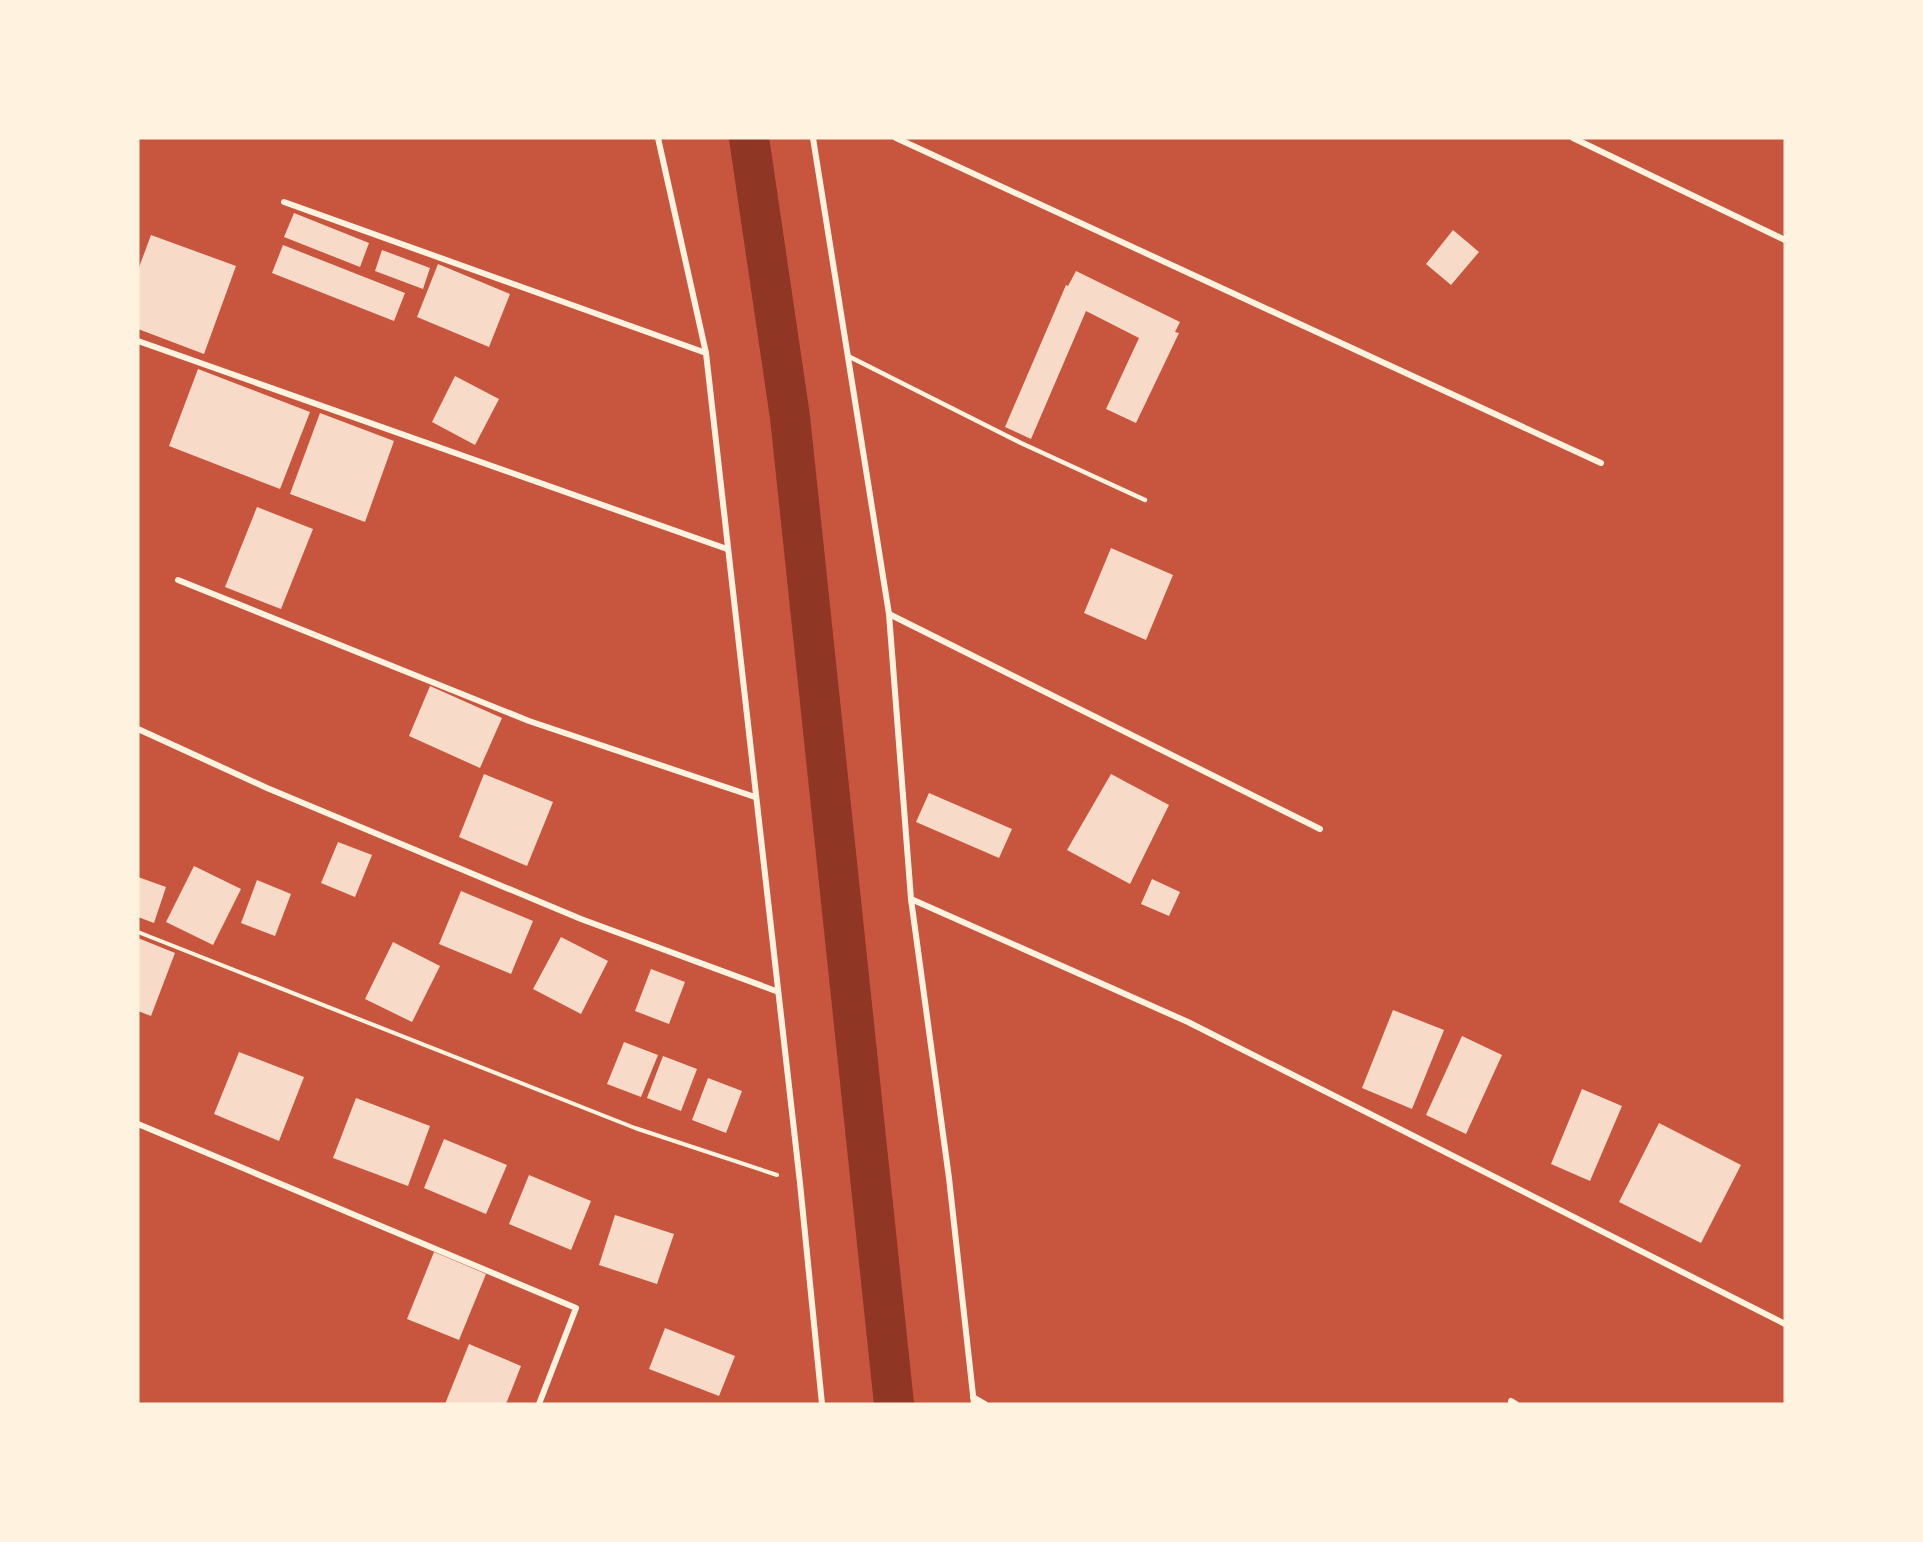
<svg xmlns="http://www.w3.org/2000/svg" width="1923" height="1542" font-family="'Space Grotesk',sans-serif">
	<rect width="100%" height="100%" fill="#c8553d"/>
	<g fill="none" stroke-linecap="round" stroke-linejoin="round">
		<polyline stroke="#8f3625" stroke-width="40" points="749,138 790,417 894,1404"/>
	</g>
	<g fill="#f7dbc8">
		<polygon points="294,213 369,243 360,267 284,237"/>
		<polygon points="1453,230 1479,252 1451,285 1426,264"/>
		<polygon points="151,235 236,266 204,354 138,329 138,270"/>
		<polygon points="283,245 405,293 394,321 272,273"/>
		<polygon points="382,250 430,268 423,289 375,271"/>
		<polygon points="438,264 510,294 489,347 417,317"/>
		<polygon points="1076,271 1180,322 1175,332 1179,333 1136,423 1106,409 1139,338 1086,311 1031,439 1005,427 1066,285 1068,286"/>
		<polygon points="198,369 310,412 280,489 169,446"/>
		<polygon points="455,376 499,399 475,445 432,422"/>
		<polygon points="320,413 394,441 365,522 290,494"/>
		<polygon points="257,507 313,529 281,609 225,587"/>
		<polygon points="1111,548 1173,575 1146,640 1084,613"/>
		<polygon points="430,686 502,718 480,768 409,736"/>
		<polygon points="484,774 553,802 527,866 459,837"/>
		<polygon points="1111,774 1169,805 1130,884 1067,850"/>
		<polygon points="929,793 1012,829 999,858 916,822"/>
		<polygon points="338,842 372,855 355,897 321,883"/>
		<polygon points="194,866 241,889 213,945 166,922"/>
		<polygon points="138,877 166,887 154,923 138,917"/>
		<polygon points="1152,879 1180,892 1169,916 1141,904"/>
		<polygon points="257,880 291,894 275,936 241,923"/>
		<polygon points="461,891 533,921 511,974 439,944"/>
		<polygon points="561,937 608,961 581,1014 533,989"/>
		<polygon points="138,938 175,953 151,1016 138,1011"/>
		<polygon points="393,942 440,966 412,1022 365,999"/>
		<polygon points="651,969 685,982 669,1024 635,1011"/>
		<polygon points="1393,1010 1444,1030 1412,1109 1362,1088"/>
		<polygon points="1462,1036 1502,1055 1466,1134 1426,1115"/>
		<polygon points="624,1042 658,1055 641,1097 607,1084"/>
		<polygon points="239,1052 304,1077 279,1141 214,1114"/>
		<polygon points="663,1056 697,1069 681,1111 647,1098"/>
		<polygon points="708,1078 742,1091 726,1133 692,1120"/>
		<polygon points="1582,1089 1622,1106 1590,1181 1551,1164"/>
		<polygon points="356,1098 430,1126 408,1186 333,1158"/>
		<polygon points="1659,1123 1741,1165 1701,1243 1619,1202"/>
		<polygon points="444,1139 507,1165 486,1214 424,1188"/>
		<polygon points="529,1175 591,1201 571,1250 509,1224"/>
		<polygon points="615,1215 674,1234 657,1284 599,1265"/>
		<polygon points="434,1252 486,1274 459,1340 407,1319"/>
		<polygon points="665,1328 735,1356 719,1396 649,1369"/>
		<polygon points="469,1344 521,1366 506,1404 445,1404"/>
	</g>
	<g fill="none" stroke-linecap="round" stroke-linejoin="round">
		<polyline stroke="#fff3e0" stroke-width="4" points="138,932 635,1128 777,1175"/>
		<polyline stroke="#fff3e0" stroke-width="4.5" points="848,356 1021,443 1145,500"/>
		<g stroke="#fff3e0" stroke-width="6">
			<polyline points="658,138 706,353 800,1183 822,1404"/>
			<polyline points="813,138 889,614 911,899 949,1178 974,1404"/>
			<polyline points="896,138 1601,463"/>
			<polyline points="1573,138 1785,240"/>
			<polyline points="284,202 706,353"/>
			<polyline points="138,341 727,549"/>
			<polyline points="178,580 529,721 755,797"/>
			<polyline points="889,614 1320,829"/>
			<polyline points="138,729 267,788 581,919 776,991"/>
			<polyline points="911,899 1188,1022 1785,1324"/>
			<polyline points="138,1124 576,1308 539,1404"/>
			<polyline points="973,1397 985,1404"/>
			<polyline points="1511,1401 1516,1404"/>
		</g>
	</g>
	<rect width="1923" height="1542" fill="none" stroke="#fff3e0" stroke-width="279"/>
</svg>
